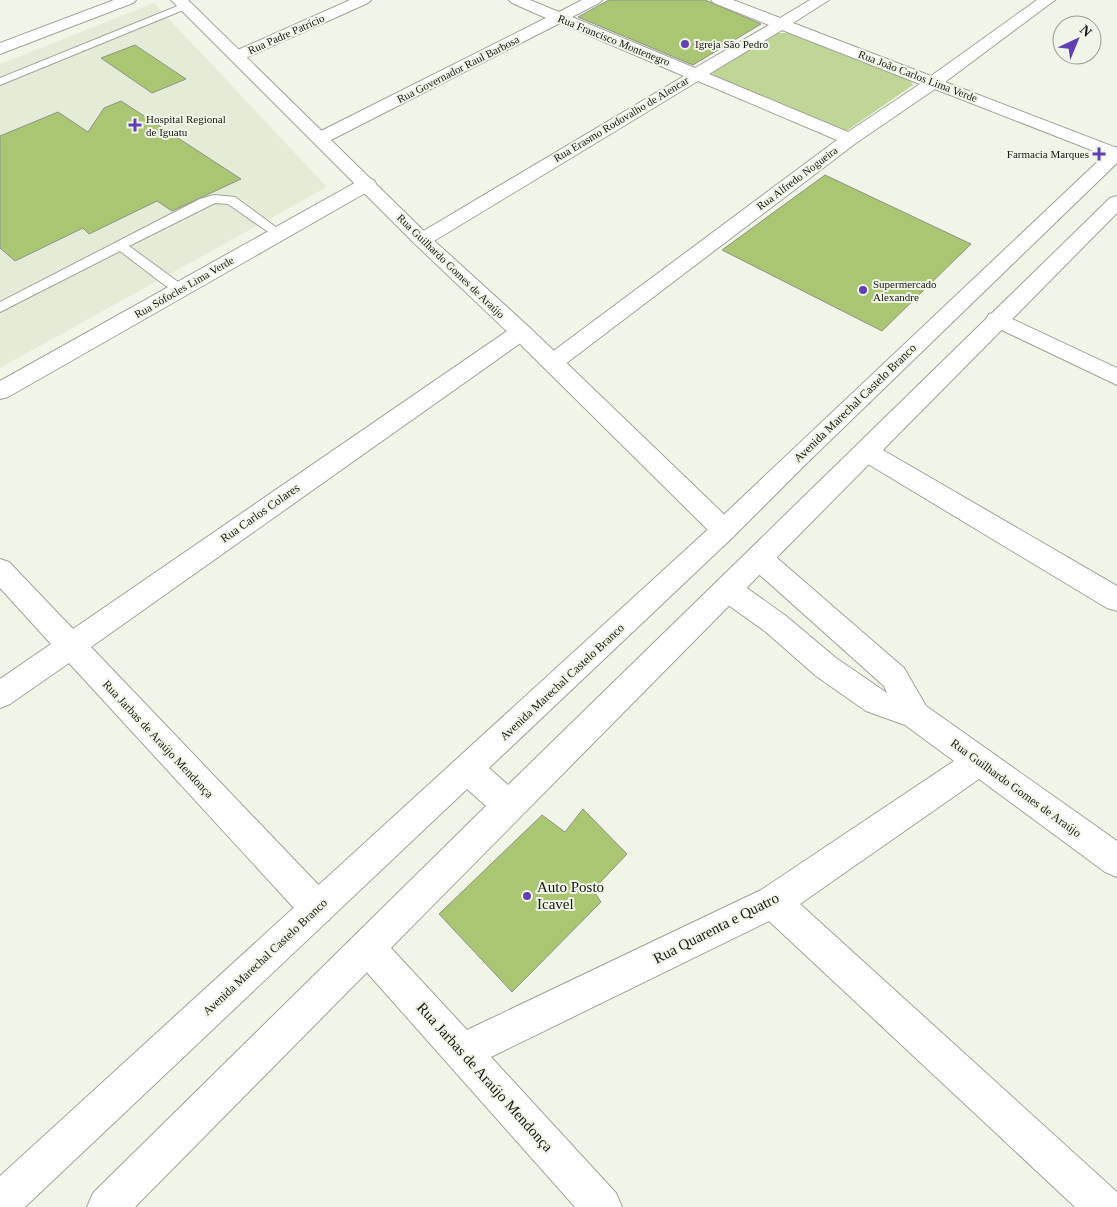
<svg xmlns="http://www.w3.org/2000/svg" width="1117" height="1207" font-family="'Times New Roman',serif">
	<rect width="100%" height="100%" fill="#f0f5e8"/>
	<polygon fill="#e4ecd8" points="154,3 327,187 0,368 0,64"/>
	<polygon fill="#c0d696" points="775,33 789,33 909,78 913,85 848,130 840,130 713,77 713,71"/>
	<g fill="#abc672" stroke="#8f9387">
		<polygon points="609,0 705,0 761,24 693,65 578,17"/>
		<polygon points="135,45 186,79 152,93 101,58"/>
		<polygon points="121,101 241,179 172,211 157,201 89,234 83,228 15,261 0,248 0,136 58,112 88,132 104,108"/>
		<polygon points="825,175 971,244 882,331 722,250"/>
		<polygon points="583,809 627,854 593,890 601,902 512,992 439,914 542,815 565,832"/>
	</g>
	<g fill="none" stroke-linecap="round" stroke-linejoin="round">
		<defs>
			<g id="lane">
				<polygon points="185,3 190,6 188,8 0,85 0,78"/>
				<polygon points="214,195 235,197 284,233 282,236 274,236 228,204 215,203 129,246 185,287 187,290 185,293 175,293 120,251 0,312 0,302 200,199"/>
			</g>
			<g id="street">
				<polygon points="114,0 136,0 133,3 0,54 0,43"/>
				<polygon points="350,0 371,0 368,3 243,59 231,59 229,56 231,53"/>
				<path d="M509,0H530L559,12L582,0H602L599,3L572,17L695,68L769,25L714,3L711,0H733L780,18L810,0H829L793,23L931,76L1037,0H1055L945,82L1117,148V160L935,89L856,143L560,368L552,371L544,368L541,363L544,358L837,140L698,81L429,244L422,246L415,244L412,240L415,236L684,76L560,23L327,142L321,143L315,142L312,138L315,134L546,18L512,3ZM782,30L920,84L848,132L709,74Z"/>
				<polygon points="367,178 374,180 376,184 374,188 8,397 0,399 0,381 360,180"/>
				<polygon points="997,312 1117,368 1117,385 989,324 986,319 989,314"/>
				<polygon points="521,325 529,327 532,332 529,337 91,647 329,896 334,908 329,920 317,925 305,920 69,663 10,704 0,708 0,679 51,644 0,588 0,559 9,562 73,629 513,327"/>
				<polygon points="867,443 876,446 1117,586 1117,611 1107,608 858,458 855,452 858,446"/>
				<polygon points="760,548 769,551 904,668 926,706 1117,841 1117,877 1105,872 979,779 800,904 1117,1192 1117,1207 1075,1207 769,921 491,1057 616,1193 622,1207 575,1207 355,959 350,947 355,935 367,930 379,935 467,1030 761,890 954,761 905,725 866,711 816,676 766,632 717,597 713,589 717,581 727,578 737,581 786,616 836,658 887,693 884,686 751,567 747,559 751,551"/>
			</g>
			<polygon id="secondary" points="171,0 188,0 429,236 529,327 733,523 737,530 733,537 724,540 715,537 513,337 415,244"/>
			<polygon id="primary" points="1117,147 1117,163 808,462 733,537 489,768 508,785 1110,198 1117,196 1117,213 135,1207 87,1207 93,1193 486,806 467,789 25,1207 0,1207 0,1176 715,523 1111,149"/>
		</defs>
		<use href="#lane" stroke="#9fa498" stroke-width="2"/>
		<use href="#street" stroke="#9fa498" stroke-width="2"/>
		<use href="#secondary" stroke="#9fa498" stroke-width="2"/>
		<use href="#primary" stroke="#9fa498" stroke-width="2"/>
		<use href="#lane" fill="#fff" fill-rule="evenodd"/>
		<use href="#street" fill="#fff" fill-rule="evenodd"/>
		<use href="#secondary" fill="#fff" fill-rule="evenodd"/>
		<use href="#primary" fill="#fff" fill-rule="evenodd"/>
	</g>
	<g fill="#633fb7" stroke="#f0f5e8" stroke-width="2">
		<circle cx="685" cy="44" r="5"/>
		<path d="M132.5 117.5h5v5h5v5h-5v5h-5v-5h-5v-5h5z"/>
		<path d="M1096.5 146.5h5v5h5v5h-5v5h-5v-5h-5v-5h5z"/>
		<circle cx="863" cy="290" r="5"/>
		<circle cx="527" cy="896" r="5"/>
	</g>
	<g text-anchor="middle" dominant-baseline="central" stroke-width="4" stroke-linejoin="round" paint-order="stroke">
		<g font-size="11" fill="#171914" stroke="#f0f5e8">
			<text transform="translate(286 34) rotate(-24)">Rua Padre Patrício</text>
			<text transform="translate(614 40) rotate(22)">Rua Francisco Montenegro</text>
			<text transform="translate(458 69) rotate(-27)">Rua Governador Raul Barbosa</text>
			<text transform="translate(918 76) rotate(21)">Rua João Carlos Lima Verde</text>
			<text transform="translate(621 119) rotate(-31)">Rua Erasmo Rodovalho de Alencar</text>
			<text transform="translate(797 178) rotate(-37)">Rua Alfredo Nogueira</text>
			<text transform="translate(451 266) rotate(44)">Rua Guilhardo Gomes de Araújo</text>
			<text transform="translate(184 287) rotate(-30)">Rua Sófocles Lima Verde</text>
		</g>
		<g font-size="11" fill="#171914" stroke="#f0f5e8" text-anchor="start">
			<text x="695" y="44">Igreja São Pedro</text>
			<text x="146" y="119">Hospital Regional<tspan x="146" dy="13">de Iguatu</tspan></text>
			<text x="1089" y="154" text-anchor="end">Farmacia Marques</text>
			<text x="873" y="284">Supermercado<tspan x="873" dy="13">Alexandre</tspan></text>
		</g>
		<g font-size="12" fill="#171914" stroke="#f0f5e8">
			<text transform="translate(855 403) rotate(-44)">Avenida Marechal Castelo Branco</text>
			<text transform="translate(260 513) rotate(-35)">Rua Carlos Colares</text>
			<text transform="translate(562 682) rotate(-43)">Avenida Marechal Castelo Branco</text>
			<text transform="translate(158 739) rotate(47)">Rua Jarbas de Araújo Mendonça</text>
			<text transform="translate(1016 788) rotate(36)">Rua Guilhardo Gomes de Araújo</text>
			<text transform="translate(265 957) rotate(-43)">Avenida Marechal Castelo Branco</text>
		</g>
		<g font-size="15" fill="#171914" stroke="#f0f5e8" text-anchor="start">
			<text x="537" y="887">Auto Posto<tspan x="537" dy="17">Icavel</tspan></text>
		</g>
		<g font-size="15" fill="#171914" stroke="#f0f5e8">
			<text transform="translate(716 928) rotate(-27)">Rua Quarenta e Quatro</text>
			<text transform="translate(485 1077) rotate(48)">Rua Jarbas de Araújo Mendonça</text>
		</g>
	</g>
	<g transform="translate(1077 40) rotate(44)"><circle r="24" fill="#f0f5e8" stroke="#999d93"/>
	<path d="M0-4L9 19L0 12L-9 19Z" fill="#633fb7"/>
	<text y="-8" font-size="14" font-weight="bold" text-anchor="middle" fill="#171914">N</text>
	</g>
</svg>
